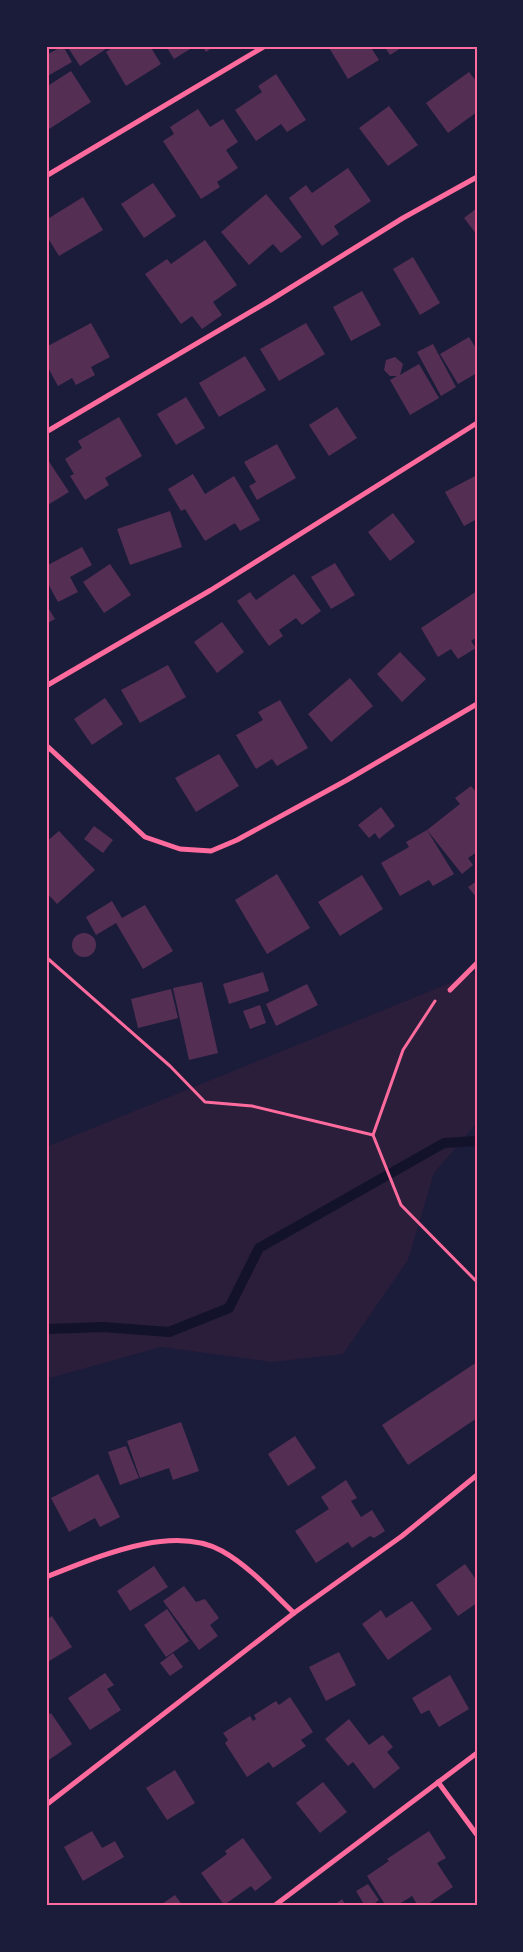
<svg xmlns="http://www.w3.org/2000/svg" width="523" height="1952" font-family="Manrope,sans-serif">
	<rect width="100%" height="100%" fill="#1b1b3a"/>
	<polygon fill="#2a1e3b" points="477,972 477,1123 434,1173 408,1260 343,1354 272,1362 161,1347 46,1379 46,1147"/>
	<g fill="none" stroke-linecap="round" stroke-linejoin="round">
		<polyline stroke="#12122b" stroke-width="10" points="46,1329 103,1327 169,1332 229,1308 259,1248 444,1143 477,1141"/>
	</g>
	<g fill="#542f53">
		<polygon points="63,46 72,62 46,77 46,55"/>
		<polygon points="67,46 104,46 106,49 80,66"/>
		<polygon points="115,46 150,46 161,64 126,86 106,52"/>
		<polygon points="166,46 195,46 174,59"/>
		<polygon points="202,46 214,46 206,52"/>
		<polygon points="328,46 370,46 379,60 348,79"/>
		<polygon points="384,46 404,46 390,55"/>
		<polygon points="71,71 91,102 46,131 46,87"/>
		<polygon points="469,72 477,82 477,112 448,133 426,103"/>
		<polygon points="276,74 306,120 287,132 281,124 256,141 235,110 262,92 258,86"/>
		<polygon points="389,106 418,145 388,166 359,128"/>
		<polygon points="198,109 210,127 223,119 238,142 226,150 238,168 217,182 220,187 201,199 163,141 174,134 170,127"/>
		<polygon points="348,168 371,201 334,226 339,234 322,246 289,198 306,185 312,193"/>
		<polygon points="153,183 176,216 144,238 121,204"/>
		<polygon points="266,194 302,237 281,253 273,244 249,265 221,232"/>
		<polygon points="83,197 103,230 59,256 46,235 46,220"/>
		<polygon points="477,208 477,235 464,218"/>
		<polygon points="205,240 237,285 213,302 222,315 202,329 192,316 181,324 145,274 167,259 171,264"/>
		<polygon points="413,257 440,303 420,315 393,269"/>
		<polygon points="362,291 381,325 351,341 333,307"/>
		<polygon points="91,323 110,357 91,367 95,375 76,385 72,378 58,386 46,364 46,347"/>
		<polygon points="306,323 325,354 279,381 260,349"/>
		<polygon points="469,337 477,350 477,373 458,384 440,354"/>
		<polygon points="433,344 456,387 441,396 417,352"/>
		<polygon points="245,356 266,390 219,417 199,383"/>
		<polygon points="395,357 403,364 400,375 419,364 439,398 410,415 390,380 397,376 390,376 384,370 386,360"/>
		<polygon points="186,397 205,428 176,445 157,414"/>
		<polygon points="337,407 357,438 329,456 309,425"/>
		<polygon points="119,417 142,456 105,478 109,485 85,500 70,476 74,474 65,459 82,448 78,441"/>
		<polygon points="277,444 296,478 257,500 249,486 256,482 244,462"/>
		<polygon points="48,460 69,492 46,506 46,461"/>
		<polygon points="193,474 205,494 234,476 260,520 240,531 235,523 205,541 185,509 181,511 168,489"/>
		<polygon points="477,475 477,519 464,526 445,492"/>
		<polygon points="170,511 182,547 130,565 117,529"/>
		<polygon points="393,513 415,542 390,561 368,532"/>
		<polygon points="82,547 92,565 70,577 78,592 58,602 46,580 46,566"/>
		<polygon points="335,563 355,595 331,609 311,577"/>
		<polygon points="110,564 131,595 104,613 83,582"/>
		<polygon points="294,574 321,611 302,625 296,618 279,630 283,636 269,646 237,601 250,592 256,600"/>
		<polygon points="477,591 477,637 471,641 476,648 458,659 451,649 438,657 421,628"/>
		<polygon points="46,604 55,619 46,624"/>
		<polygon points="222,622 244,652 217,673 194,642"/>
		<polygon points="400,652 426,679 402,702 377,674"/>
		<polygon points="168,665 186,697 140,723 121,690"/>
		<polygon points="350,678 373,706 331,742 308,714"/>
		<polygon points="105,698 123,724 92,745 74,719"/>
		<polygon points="280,700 308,748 277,766 272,759 256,769 236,735 263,720 258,712"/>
		<polygon points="219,754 239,786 196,812 175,778"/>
		<polygon points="471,786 477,793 477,852 468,858 473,865 462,874 427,830 460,804 455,798"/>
		<polygon points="381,807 395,826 379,839 375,833 369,838 358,825"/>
		<polygon points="94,826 113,840 103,853 84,839"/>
		<polygon points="427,830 454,874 433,886 429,880 400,896 381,863 409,847 406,842"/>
		<polygon points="59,831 95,870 57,904 46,892 46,842"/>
		<polygon points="277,874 310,928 267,954 235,900"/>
		<polygon points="362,875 383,909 340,936 318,902"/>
		<polygon points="477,881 477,898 468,887"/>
		<polygon points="112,901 122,918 145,905 173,951 143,969 116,923 96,935 86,917"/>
		<circle cx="84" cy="945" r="12"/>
		<polygon points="263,972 269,991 229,1004 223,984"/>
		<polygon points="202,982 218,1053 189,1060 173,988"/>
		<polygon points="307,984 318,1005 276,1026 266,1004"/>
		<polygon points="171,989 178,1018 138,1028 131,999"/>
		<polygon points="260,1005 266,1023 250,1029 243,1011"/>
		<polygon points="477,1362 477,1418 408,1465 382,1425"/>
		<polygon points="181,1422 199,1471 173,1480 169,1468 140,1478 127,1441"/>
		<polygon points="295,1436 316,1468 288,1486 268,1454"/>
		<polygon points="126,1446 139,1478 120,1485 108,1452"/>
		<polygon points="98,1474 120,1517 100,1527 95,1518 69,1532 51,1498"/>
		<polygon points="346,1480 357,1498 351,1501 361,1517 372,1510 385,1531 374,1538 370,1536 352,1548 348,1542 316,1563 295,1531 329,1509 321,1497"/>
		<polygon points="465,1564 477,1581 477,1603 458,1616 436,1585"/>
		<polygon points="154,1566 168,1587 130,1611 117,1591"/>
		<polygon points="184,1586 196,1602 205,1599 219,1618 210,1625 218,1636 199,1650 163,1601"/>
		<polygon points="412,1601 432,1629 388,1660 362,1624 381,1610 386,1618"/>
		<polygon points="167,1609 189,1641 166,1657 144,1625"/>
		<polygon points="52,1616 72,1647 46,1663 46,1620"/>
		<polygon points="339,1652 356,1685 326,1701 309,1667"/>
		<polygon points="173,1653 183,1667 170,1676 160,1663"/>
		<polygon points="105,1673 114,1685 107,1689 121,1710 90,1730 68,1698"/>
		<polygon points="450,1675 469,1709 439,1727 429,1710 421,1714 412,1698"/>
		<polygon points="290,1697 313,1732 301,1740 306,1746 273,1768 269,1762 247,1777 225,1743 228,1740 223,1733 250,1716 253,1721 256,1719 254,1715 276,1701 279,1705"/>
		<polygon points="51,1713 72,1744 46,1762 46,1716"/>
		<polygon points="349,1719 369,1745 383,1735 393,1747 387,1752 400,1768 374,1789 353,1762 348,1766 325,1739"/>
		<polygon points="175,1770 195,1803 167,1820 146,1788"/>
		<polygon points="323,1782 347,1812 320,1833 296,1803"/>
		<polygon points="92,1831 102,1848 115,1841 124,1857 83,1881 64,1847"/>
		<polygon points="429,1831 446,1858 437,1863 453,1887 425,1906 418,1906 412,1896 396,1906 386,1906 367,1876 389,1861 387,1859"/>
		<polygon points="243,1838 272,1878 255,1891 251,1886 224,1905 201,1873 227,1854 225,1851"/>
		<polygon points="368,1884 379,1900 371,1906 365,1906 356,1891"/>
		<polygon points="175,1895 183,1906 159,1906"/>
		<polygon points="342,1899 346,1906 333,1906"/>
	</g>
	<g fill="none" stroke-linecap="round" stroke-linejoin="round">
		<g stroke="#ff6b9d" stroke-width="3">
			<polyline points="46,957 170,1066 205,1102 252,1106 373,1135"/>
			<polyline points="435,1001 403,1050 373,1135 401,1205 477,1282"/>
		</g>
		<g stroke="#ff6b9d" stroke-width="5">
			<polyline points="46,176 265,46"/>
			<polyline points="46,432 269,301 403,218 477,177"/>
			<polyline points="46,686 211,590 477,423"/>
			<polyline points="46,745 145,837 180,849 211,851 237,840 347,780 477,704"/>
			<polyline points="450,990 477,963"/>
			<path d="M46,1577C96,1558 171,1523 222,1551C249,1566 272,1592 294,1613"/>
			<polyline points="438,1782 477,1835"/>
			<polyline points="46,1805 294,1613 402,1536 477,1475"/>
			<polyline points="274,1906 477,1753"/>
		</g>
	</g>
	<rect width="523" height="1952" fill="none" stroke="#1b1b3a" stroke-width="95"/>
	<rect x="48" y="48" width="428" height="1856" fill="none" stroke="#ff6b9d" stroke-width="2"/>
</svg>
